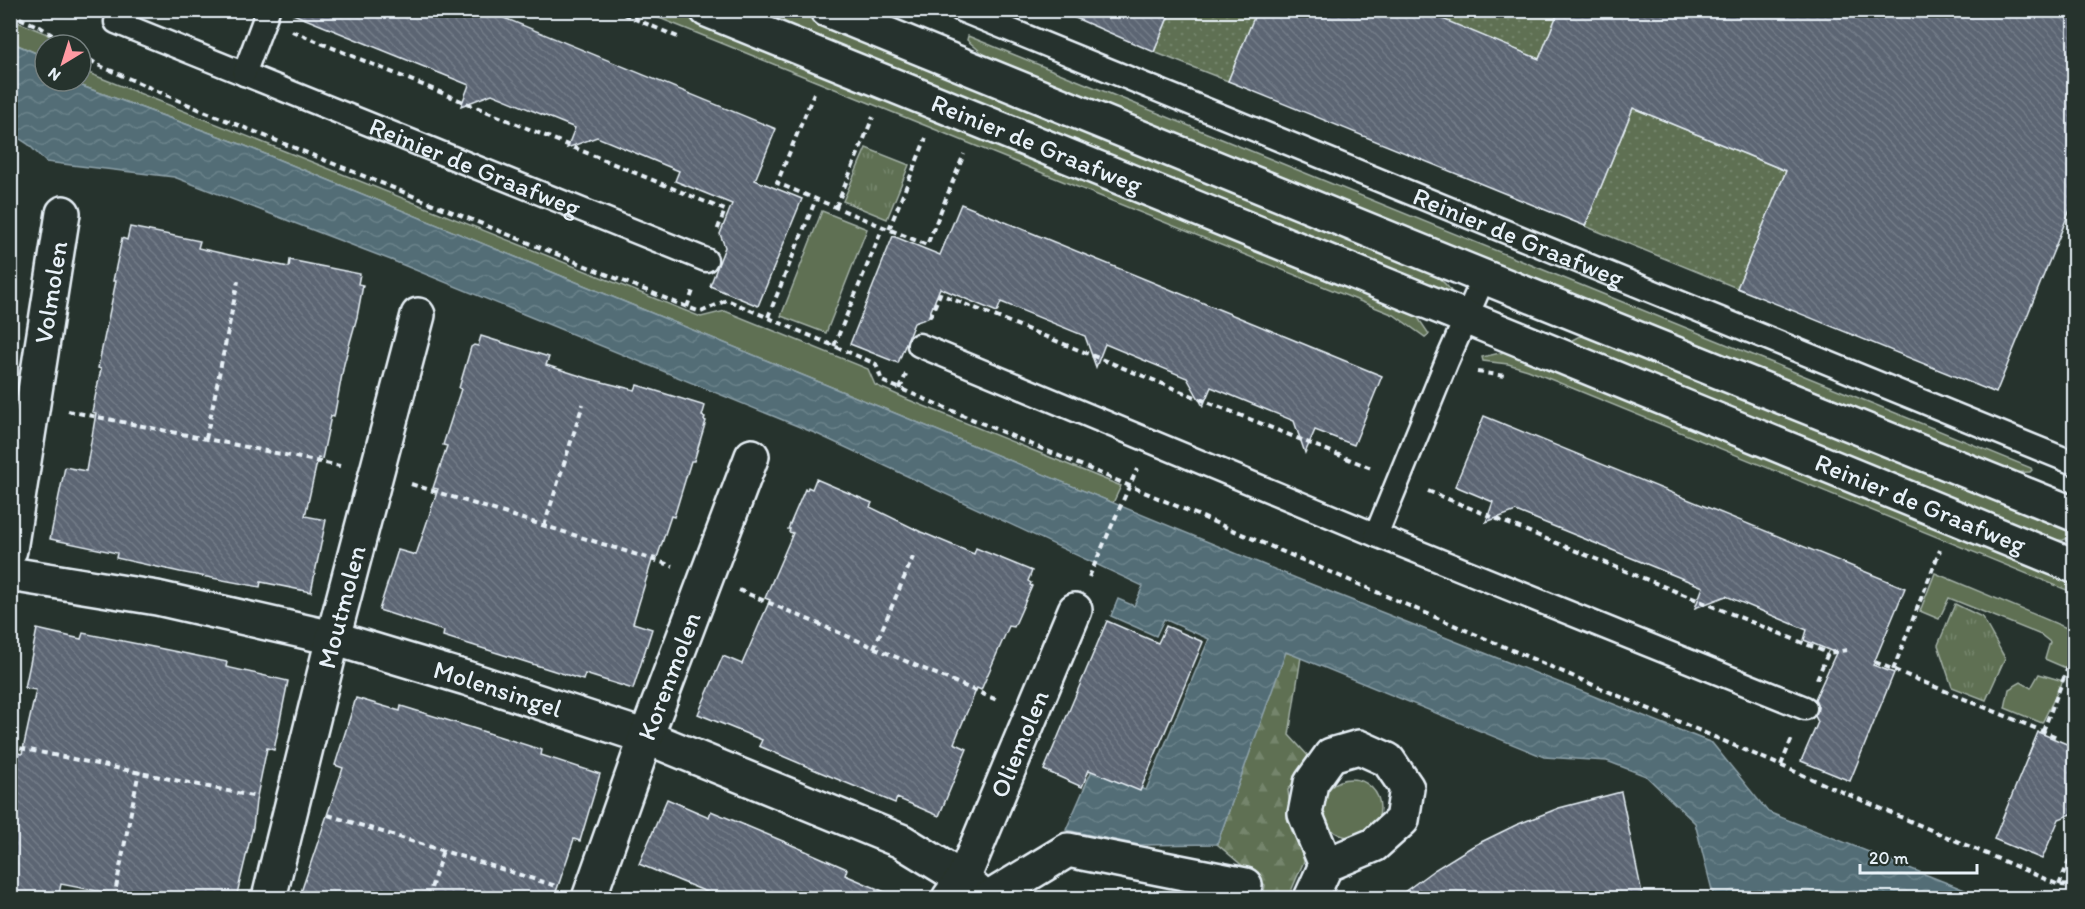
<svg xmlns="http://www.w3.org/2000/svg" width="2085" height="909" font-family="Itim,sans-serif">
	<defs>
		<pattern id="forest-firs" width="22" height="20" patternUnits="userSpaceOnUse" patternTransform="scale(1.5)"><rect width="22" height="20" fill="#5e7053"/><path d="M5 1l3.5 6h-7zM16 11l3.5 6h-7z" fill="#75856c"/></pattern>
		<pattern id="park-tufts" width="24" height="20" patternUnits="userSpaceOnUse" patternTransform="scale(1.5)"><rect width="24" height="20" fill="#5e7053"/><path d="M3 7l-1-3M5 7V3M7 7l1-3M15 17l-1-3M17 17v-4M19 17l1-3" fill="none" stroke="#75856c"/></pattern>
		<pattern id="garden-dots" width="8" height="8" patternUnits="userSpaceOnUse" patternTransform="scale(1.5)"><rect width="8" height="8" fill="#5e7053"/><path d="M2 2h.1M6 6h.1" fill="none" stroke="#75856c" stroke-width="1.8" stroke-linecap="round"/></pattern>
		<pattern id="water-waves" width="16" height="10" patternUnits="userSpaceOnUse" patternTransform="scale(1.5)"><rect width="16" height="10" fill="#526d76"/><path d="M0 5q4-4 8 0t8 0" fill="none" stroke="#6b828a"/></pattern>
		<pattern id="building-back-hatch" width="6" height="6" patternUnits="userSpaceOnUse" patternTransform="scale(1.5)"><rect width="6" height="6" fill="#5b6573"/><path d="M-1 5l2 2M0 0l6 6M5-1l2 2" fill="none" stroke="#737c88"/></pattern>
	</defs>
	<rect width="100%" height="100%" fill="#26332d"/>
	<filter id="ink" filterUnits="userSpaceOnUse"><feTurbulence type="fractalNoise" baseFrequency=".0167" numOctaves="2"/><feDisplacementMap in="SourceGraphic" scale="12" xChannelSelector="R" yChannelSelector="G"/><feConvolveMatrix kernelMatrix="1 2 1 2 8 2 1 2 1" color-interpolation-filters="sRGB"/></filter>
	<g filter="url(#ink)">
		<g fill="#5e7053" stroke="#a3b0a6" stroke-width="1.5">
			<polygon points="642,11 684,11 1416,308 1414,312 1429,334 1425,337 1394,315"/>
			<path d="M733,11H807L1319,218L1422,267C1433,274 1448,283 1453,295Z"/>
			<polygon points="10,19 45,33 53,39 48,45 45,45 45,50 42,54 45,57 11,42"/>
			<polygon points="968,36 2031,468 2032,470 2030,472 2004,473 995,64 967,40"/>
			<polygon points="81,70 701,317 725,311 868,369 875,385 909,400 1121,486 1113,503 243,145 79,85 75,81 81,81"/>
			<polygon points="822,211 867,229 826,333 781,316"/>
			<polygon points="1588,335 2074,526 2074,536 2063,540 2049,541 1568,342 1578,337"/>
			<polygon points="1509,351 2074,575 2074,593 1528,370 1508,364 1483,361 1482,357"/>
			<polygon points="1935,573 2074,631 2074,652 2068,669 2045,659 2050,642 2041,635 1949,598 1939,619 1920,611"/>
			<polygon points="2039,674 2063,681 2042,723 2005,708 2009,689 2021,682 2031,688"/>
			<circle cx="1351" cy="808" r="29"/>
		</g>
		<polygon fill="url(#forest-firs)" stroke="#a3b0a6" stroke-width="1.5" points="1285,652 1301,657 1289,735 1311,759 1288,790 1292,825 1304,861 1288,898 1263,898 1265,885 1217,844"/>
		<g fill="url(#park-tufts)" stroke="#a3b0a6" stroke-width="1.5">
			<polygon points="866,148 909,165 887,219 843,201"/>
			<polygon points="1955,604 1982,617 2005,658 1986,700 1952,687 1938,645"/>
		</g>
		<g fill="url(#garden-dots)" stroke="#a3b0a6" stroke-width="1.5">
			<polygon points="1171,11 1257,11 1228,81 1154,52"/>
			<polygon points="1421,11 1559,11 1539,59"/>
			<polygon points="1633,108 1786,171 1737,288 1585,226"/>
		</g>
		<polygon fill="url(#water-waves)" stroke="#8ea2aa" stroke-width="1.5" points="10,42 45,57 45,81 75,81 79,85 243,145 1308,583 1712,743 1768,812 1985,898 1714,898 1695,823 1646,776 1607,761 1544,757 1286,652 1217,844 1139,845 1066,830 1093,768 1146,790 1209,639 1164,619 1156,636 1111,616 1118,599 1134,606 1143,586 817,434 391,260 174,177 46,162 28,144 11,133"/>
		<g fill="url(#building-back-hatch)" stroke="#e8f1f8" stroke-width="1.5">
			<polygon points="288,10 485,10 776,129 755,180 802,199 758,306 710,286 725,247 720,234 732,204 675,181 679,171 597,137 567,148 575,128 492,94 461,106 469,85 288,12"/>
			<polygon points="1057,10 1171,10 1154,52"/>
			<polygon points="1257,10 1421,10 1539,59 1559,10 2074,10 2074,200 1996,393 1737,288 1786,171 1633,108 1585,226 1228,81"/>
			<polygon points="961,204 1382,376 1354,445 1315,430 1305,453 1294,421 1211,387 1203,406 1187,378 1105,344 1096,367 1085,336 1001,302 997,312 940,288 928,318 914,323 898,363 850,344 893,236 940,255"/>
			<polygon points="130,227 200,241 198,248 243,258 289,267 290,260 360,274 358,284 363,285 357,317 344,364 334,417 331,416 322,459 318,458 305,516 326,520 311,592 261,582 260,587 180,572 116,558 117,553 50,539 65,467 86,471 96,413 92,412 101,369 98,368 116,281 113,281 122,238 127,240"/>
			<polygon points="481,336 549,357 546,365 590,379 635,390 637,385 705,406 702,416 705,417 704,420 706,421 694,461 691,461 674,517 671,516 657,558 653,557 633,623 652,629 633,689 585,674 583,680 504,655 443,636 444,631 379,610 398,550 416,555 438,489 433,488 447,446 443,445 461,389 459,388 471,347 474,345 478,346"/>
			<polygon points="1484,416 1905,588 1873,665 1894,673 1850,781 1801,761 1818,722 1815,716 1818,707 1815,699 1836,653 1804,640 1807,630 1726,596 1695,608 1703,587 1516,511 1486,522 1493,502 1455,486"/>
			<polygon points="816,479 872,503 870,507 921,532 974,554 976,548 1032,571 1028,581 1031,583 1030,585 1032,586 1014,627 1009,626 981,690 977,688 954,743 967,749 939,816 897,798 895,803 820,772 759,746 762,740 698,714 723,656 742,664 770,600 765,598 793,533 789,532 790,529 788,529 805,489 807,490 808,487 812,489"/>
			<polygon points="1107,621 1158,643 1166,626 1203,642 1140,791 1089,770 1082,787 1044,770"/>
			<polygon points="37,629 81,639 83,633 163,649 227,662 226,667 288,681 274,750 267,748 256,801 253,827 236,898 134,898 61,884 58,898 10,898 10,803 12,785 10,782 18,753 22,754 36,690 25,688"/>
			<polygon points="356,698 400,711 401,706 463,725 542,750 541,755 600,774 580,841 574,839 554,898 299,898 343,768 335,765"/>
			<polygon points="2038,732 2074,747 2074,813 2059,819 2042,859 1994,839"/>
			<polygon points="1621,792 1643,898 1396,898 1434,870 1473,846 1516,825 1559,808"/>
			<polygon points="667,799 709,817 711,811 785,842 847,869 845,875 899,898 721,898 639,864"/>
		</g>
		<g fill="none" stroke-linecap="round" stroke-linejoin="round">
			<defs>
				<g id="service">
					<path id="s1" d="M961,10L2074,463"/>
					<path id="s2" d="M116,22L706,260"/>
					<polyline points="244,74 268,10"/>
					<polyline points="919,345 1376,535 1805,708"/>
					<polyline points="1376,535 1447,361 1484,277"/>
				</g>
				<g id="minor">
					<path id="s3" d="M10,550L63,213"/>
					<path id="s4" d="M10,574L157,598L333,638L466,678L646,737L901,841L963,879L984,898"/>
					<path id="s5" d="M269,898L333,638L418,315"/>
					<path id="s6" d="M589,898L646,737L752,456"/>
					<path id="s7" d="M949,898L963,879L1075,610"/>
					<polyline points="989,898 1068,850 1245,885"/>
					<polyline points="1311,898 1326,865 1374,845 1402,820 1407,788 1388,760 1359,747 1331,755 1311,783 1305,814 1326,865"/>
				</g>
				<g id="secondary">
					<path id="s8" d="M707,10L1465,317L2074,566"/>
					<polyline points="827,10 1484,277 2074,514"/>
				</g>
			</defs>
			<use href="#service" stroke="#e8f1f8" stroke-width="27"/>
			<use href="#minor" stroke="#e8f1f8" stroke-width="38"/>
			<use href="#secondary" stroke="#e8f1f8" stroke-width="38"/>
			<g stroke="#e8f1f8" stroke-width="4" stroke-dasharray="6 4.5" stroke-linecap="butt">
				<polyline points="614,10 680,38"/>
				<polyline points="10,14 40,27 67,45"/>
				<polyline points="292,31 725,210 717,231"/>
				<polyline points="81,54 98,65 196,108 687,307 701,312 727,300 876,364 882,381 1130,486 2059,885 2074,886"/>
				<polyline points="814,93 777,183 927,245 964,154"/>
				<polyline points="836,207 873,117"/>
				<polyline points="889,229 926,138"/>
				<polyline points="687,307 694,288"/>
				<polyline points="768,317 816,199"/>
				<polyline points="930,317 940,294 1371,468"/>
				<polyline points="834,346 883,227"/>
				<polyline points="1477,372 1505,376"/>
				<polyline points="900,389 906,374"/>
				<polyline points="68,411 340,466"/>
				<polyline points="206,439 238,281"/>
				<polyline points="411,484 673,566"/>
				<polyline points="1428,491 1828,653"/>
				<polyline points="544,526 583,404"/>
				<polyline points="1089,577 1137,469"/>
				<polyline points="739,590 997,700"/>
				<polyline points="874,648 913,557"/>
				<polyline points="1875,662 2059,738"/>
				<polyline points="1893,670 1940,550"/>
				<polyline points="1817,679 1828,653 1847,650"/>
				<polyline points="2043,731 2074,652"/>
				<polyline points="10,746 257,797"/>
				<polyline points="1781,765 1793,736"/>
				<polyline points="328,815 556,886"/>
				<polyline points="2059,885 2074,849"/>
				<polyline points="114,898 139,771"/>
				<polyline points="428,898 443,850"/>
			</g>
			<use href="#service" stroke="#26332d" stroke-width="22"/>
			<use href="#minor" stroke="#26332d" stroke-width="33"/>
			<use href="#secondary" stroke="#26332d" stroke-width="33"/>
		</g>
	</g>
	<g text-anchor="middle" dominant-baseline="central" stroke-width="4.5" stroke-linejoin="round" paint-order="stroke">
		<g font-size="26" fill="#e8f1f8" stroke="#26332d">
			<text stroke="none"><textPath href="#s8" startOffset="356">Reinier de Graafweg</textPath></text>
			<text stroke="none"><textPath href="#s2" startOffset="387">Reinier de Graafweg</textPath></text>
			<text stroke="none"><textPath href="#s1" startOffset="602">Reinier de Graafweg</textPath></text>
			<text stroke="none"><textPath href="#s3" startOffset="261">Volmolen</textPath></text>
			<text stroke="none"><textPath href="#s8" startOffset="1310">Reinier de Graafweg</textPath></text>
			<text stroke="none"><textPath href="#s5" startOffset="300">Moutmolen</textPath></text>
			<text stroke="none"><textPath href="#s6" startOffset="236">Korenmolen</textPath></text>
			<text stroke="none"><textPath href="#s4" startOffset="502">Molensingel</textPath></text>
			<text stroke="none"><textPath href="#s7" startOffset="170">Oliemolen</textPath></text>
		</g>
	</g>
	<rect width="2085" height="909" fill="none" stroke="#26332d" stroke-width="36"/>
	<rect x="18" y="18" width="2049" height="873" fill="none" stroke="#e8f1f8" stroke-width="2" filter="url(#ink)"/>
	<g transform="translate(63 63) rotate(218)"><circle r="28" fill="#26332d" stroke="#747f7e" stroke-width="1.5"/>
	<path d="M0-4.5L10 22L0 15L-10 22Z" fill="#ff9aa2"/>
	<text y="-9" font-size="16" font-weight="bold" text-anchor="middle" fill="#e8f1f8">N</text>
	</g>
	<path d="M1860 864v9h117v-9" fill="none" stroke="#e8f1f8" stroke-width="3"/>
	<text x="1869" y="864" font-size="18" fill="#e8f1f8" stroke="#26332d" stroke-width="4.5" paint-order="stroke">20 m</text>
</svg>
